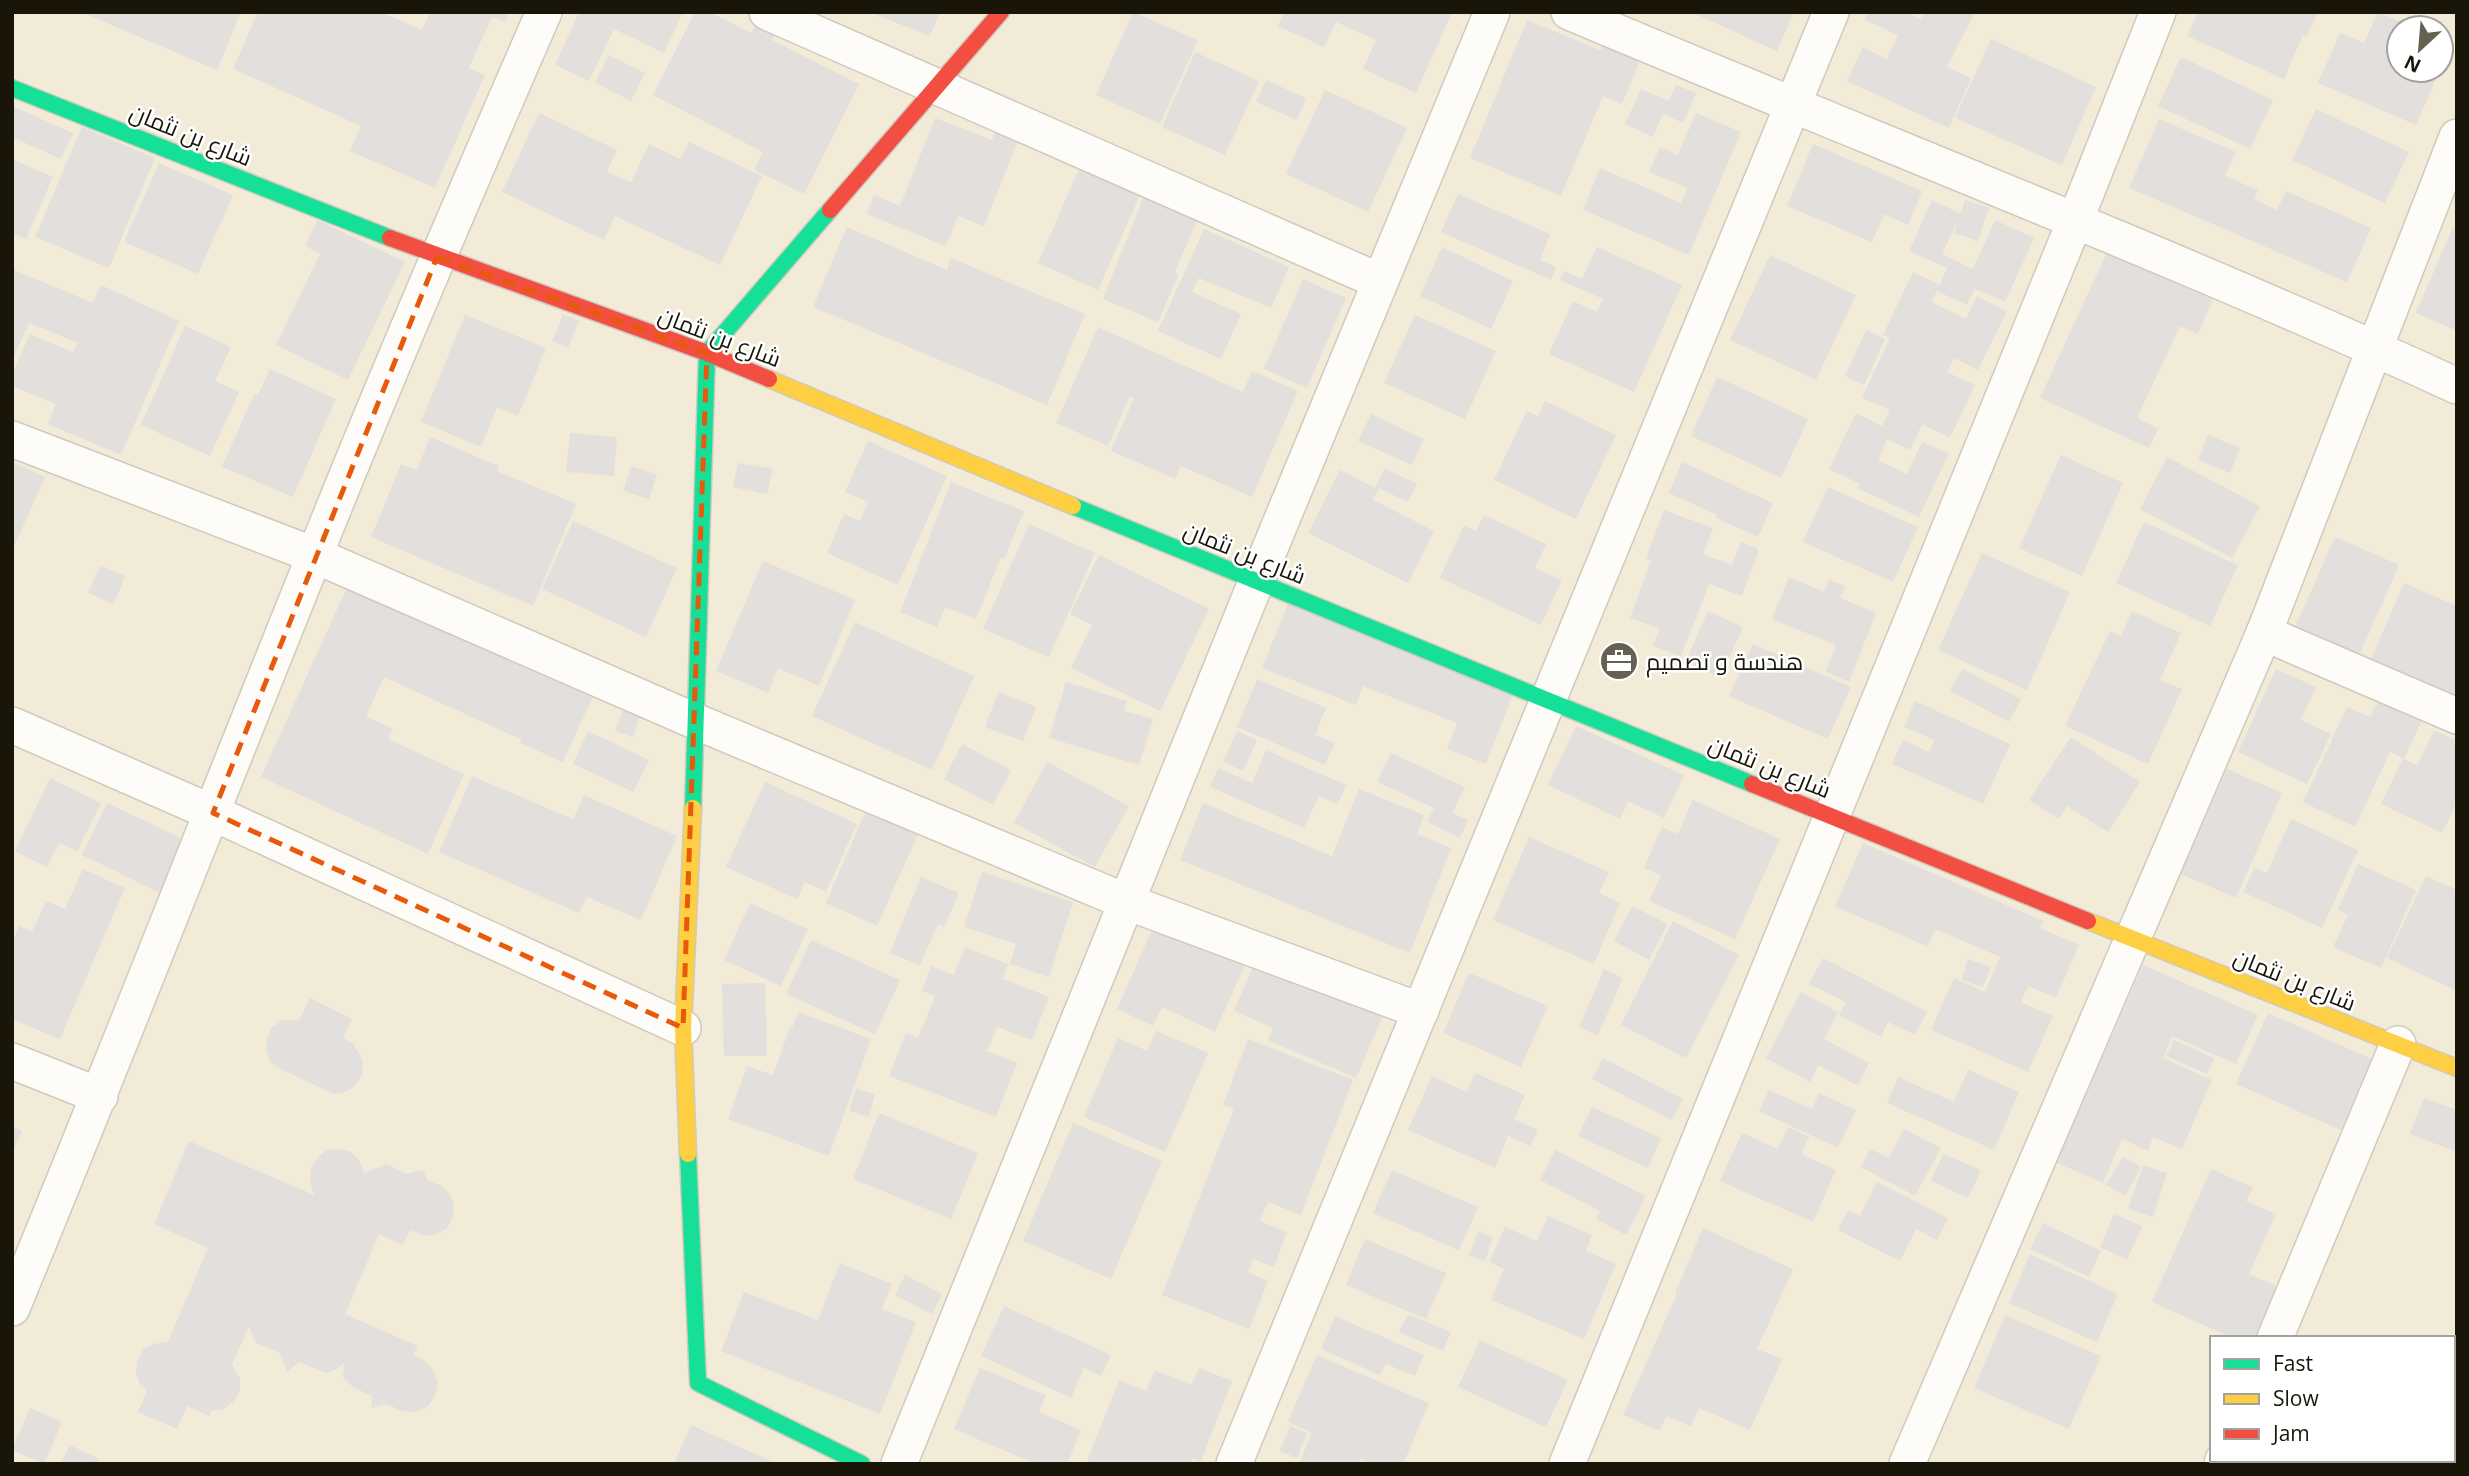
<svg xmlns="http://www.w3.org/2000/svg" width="2469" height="1476" font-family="'Open Sans',Cairo,sans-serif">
	<rect width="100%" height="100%" fill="#f2ebd8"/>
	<g fill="#e3dfdd">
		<polygon points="81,12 241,12 217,70"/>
		<polygon points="258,12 381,12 422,30 430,12 509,12 505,22 492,17 469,68 485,75 435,188 350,151 361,126 233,69"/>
		<polygon points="579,12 683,12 664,53 614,29 589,81 555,65"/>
		<polygon points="695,12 710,12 751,33 756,23 776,33 772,40 859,84 804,194 754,170 763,152 653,95"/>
		<polygon points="869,12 940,12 930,36"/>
		<polygon points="1133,12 1198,40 1160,124 1096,95"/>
		<polygon points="1284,12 1452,12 1416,93 1363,69 1376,40 1336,22 1324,47 1278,26"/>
		<polygon points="1691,12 1794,12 1777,51"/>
		<polygon points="1869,12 1907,12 1921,19 1923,12 1975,12 1947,67 1971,78 1949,128 1847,81 1863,47 1887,59 1898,35 1865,20"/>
		<polygon points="2198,12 2318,12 2307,36 2303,35 2284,79 2187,36"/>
		<polygon points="2378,12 2415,28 2399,28 2399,70 2440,70 2416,125 2318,83 2340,33 2364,43"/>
		<polygon points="1527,20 1600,50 1604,40 1642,56 1622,104 1603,96 1561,196 1470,158"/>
		<polygon points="1991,39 2096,87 2062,165 1955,118"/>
		<polygon points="2441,39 2451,44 2441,67"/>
		<polygon points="1195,52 1259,81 1225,155 1162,127"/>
		<polygon points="609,55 645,73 631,101 595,83"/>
		<polygon points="2181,57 2273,100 2250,149 2158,106"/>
		<polygon points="1266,80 1306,98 1297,120 1256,102"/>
		<polygon points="1676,85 1696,93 1683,123 1663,114 1653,137 1625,124 1641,89 1669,101"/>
		<polygon points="1325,90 1407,128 1368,212 1286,174"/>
		<polygon points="12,106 73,133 61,159 12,137"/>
		<polygon points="2316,109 2409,152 2385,203 2292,160"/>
		<polygon points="539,113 617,150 607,172 631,182 649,144 680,159 689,142 762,176 720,265 615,216 604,240 502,192"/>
		<polygon points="1696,113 1741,132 1689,255 1583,210 1600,168 1681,203 1687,188 1649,172 1660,147 1678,155"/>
		<polygon points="935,118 992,140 998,126 1020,135 984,226 958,216 946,246 867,214 874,195 900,206"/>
		<polygon points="2159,119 2236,152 2225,176 2258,190 2254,199 2277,210 2286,191 2371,228 2347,282 2129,188"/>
		<polygon points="82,127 155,158 109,268 35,237"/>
		<polygon points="1813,144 1922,191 1908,225 1884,214 1872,242 1787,206"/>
		<polygon points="12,159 53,177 26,239 12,233"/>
		<polygon points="1083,160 1144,186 1098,290 1038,263"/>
		<polygon points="159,163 233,195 198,274 124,242"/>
		<polygon points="1146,191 1200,214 1175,272 1179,274 1158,322 1103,299"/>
		<polygon points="1458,194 1550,234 1540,260 1556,267 1551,280 1441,232"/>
		<polygon points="1932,200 1961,214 1942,254 1973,269 1995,220 2034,238 2005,302 1975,289 1967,305 1937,291 1931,302 1966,319 1977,296 2007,311 1978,370 1954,358 1947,372 1975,385 1950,438 1922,424 1910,450 1887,439 1878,460 1907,474 1922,442 1949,454 1919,517 1857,488 1860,484 1829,469 1856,413 1882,426 1890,410 1862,398 1890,338 1883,335 1913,272 1940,285 1947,268 1909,251"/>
		<polygon points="1965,200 1989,208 1978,241 1954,233"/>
		<polygon points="317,220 405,262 348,380 276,345 320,254 305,246"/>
		<polygon points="847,227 947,270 951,258 1085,314 1047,405 813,307"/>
		<polygon points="2453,227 2457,228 2457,331 2416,313"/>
		<polygon points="1204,229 1289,267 1271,308 1199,278 1192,292 1241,314 1221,359 1158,331"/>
		<polygon points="1442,247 1513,281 1491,329 1420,296"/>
		<polygon points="1597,247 1682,285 1634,392 1549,354 1573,301 1597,312 1603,299 1560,280 1564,271 1582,279"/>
		<polygon points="2108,250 2213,299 2198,334 2180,326 2137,418 2158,429 2149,448 2040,398"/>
		<polygon points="1770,255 1856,295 1816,380 1730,340"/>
		<polygon points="12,269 93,303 101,285 179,321 121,455 48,424 56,404 12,386 12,375 30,334 73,352 78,343 29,323 12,361"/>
		<polygon points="1303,279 1346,298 1307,388 1264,369"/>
		<polygon points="563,314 579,321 568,348 552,341"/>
		<polygon points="465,315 546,348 518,416 497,407 481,447 421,422"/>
		<polygon points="1415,315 1496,351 1465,419 1384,383"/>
		<polygon points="185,326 231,347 215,381 239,392 210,456 141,425"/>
		<polygon points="1098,327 1243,392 1252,371 1298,391 1252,497 1181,466 1175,479 1111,451 1134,398 1130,396 1108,446 1056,423"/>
		<polygon points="1866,330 1885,339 1864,385 1845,376"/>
		<polygon points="270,369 336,399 293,497 222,467 254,394 258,395"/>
		<polygon points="1717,377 1808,419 1781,478 1691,436"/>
		<polygon points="1545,401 1616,435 1576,519 1494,480 1527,411 1538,416"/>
		<polygon points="1371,414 1424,439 1412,465 1358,441"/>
		<polygon points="570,433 617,437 614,476 566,472"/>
		<polygon points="2208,435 2240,448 2230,473 2198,460"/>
		<polygon points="430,437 499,466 497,471 576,504 533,606 371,537 401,464 417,470"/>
		<polygon points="868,441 947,476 898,585 827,553 844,514 860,521 868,502 845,492"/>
		<polygon points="2061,455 2123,483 2082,576 2019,548"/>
		<polygon points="2167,457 2260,506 2232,558 2140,509"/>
		<polygon points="12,462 45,477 12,551"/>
		<polygon points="1682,462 1773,503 1758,537 1716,518 1717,515 1669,493"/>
		<polygon points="738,463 773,469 767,494 733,487"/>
		<polygon points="631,466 657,474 649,499 623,491"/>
		<polygon points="1385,468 1417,484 1408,502 1379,488 1373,500 1434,531 1408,583 1308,533 1340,470 1375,488"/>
		<polygon points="951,482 1024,511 1005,558 1001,557 976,619 945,607 937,627 900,612"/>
		<polygon points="1828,487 1918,527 1893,582 1803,542"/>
		<polygon points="1664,510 1713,528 1703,554 1732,565 1741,542 1759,549 1742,596 1709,584 1681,656 1653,646 1660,629 1630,618 1651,560 1646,559"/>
		<polygon points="1484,515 1546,544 1535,568 1562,580 1541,625 1440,578 1464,525 1476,531"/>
		<polygon points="573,521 677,568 646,637 542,589"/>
		<polygon points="2144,522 2238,565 2210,626 2116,583"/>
		<polygon points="1029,524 1095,553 1049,657 983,629"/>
		<polygon points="2335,537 2399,565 2359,656 2295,627"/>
		<polygon points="1982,553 2070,592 2027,690 1938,650"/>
		<polygon points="1099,555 1209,609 1160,711 1071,668 1092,625 1070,614"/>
		<polygon points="763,561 855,600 819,686 778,668 768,693 716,671"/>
		<polygon points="100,566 125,576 114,604 88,593"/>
		<polygon points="1789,577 1824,592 1829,580 1845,586 1840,598 1876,613 1849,682 1826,672 1836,645 1772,619"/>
		<polygon points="349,583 594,694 563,762 520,743 522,740 384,677 366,716 393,729 388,739 464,774 428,854 261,777"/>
		<polygon points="2404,583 2457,606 2457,699 2370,661"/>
		<polygon points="1289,601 1515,689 1486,764 1447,749 1457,723 1363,686 1356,705 1262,668"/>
		<polygon points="1708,611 1743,627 1720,678 1686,661"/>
		<polygon points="2132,611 2181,633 2160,680 2182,689 2148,764 2065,726 2110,631 2121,636"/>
		<polygon points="855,622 974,676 932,770 812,716"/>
		<polygon points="1753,644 1851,687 1828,739 1729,696"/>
		<polygon points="1962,669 2021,699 2009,722 1950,691"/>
		<polygon points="2276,669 2316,687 2301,720 2331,734 2307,784 2238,752"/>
		<polygon points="1257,679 1326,708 1315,735 1335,743 1325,765 1237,727"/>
		<polygon points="1066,682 1127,701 1124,711 1153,719 1139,765 1049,738"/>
		<polygon points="998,692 1036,707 1023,741 985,727"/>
		<polygon points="2381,695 2424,715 2404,759 2417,765 2434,730 2457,741 2457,802 2442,833 2381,804 2403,758 2390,752 2355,827 2303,802 2347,707 2370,717"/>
		<polygon points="626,701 643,707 633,737 615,731"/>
		<polygon points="1915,701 2010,744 1983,804 1892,764 1903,740 1929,752 1934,740 1904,727"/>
		<polygon points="1576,726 1684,775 1664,818 1628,801 1620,819 1548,785"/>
		<polygon points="588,731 649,760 633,792 573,764"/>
		<polygon points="1237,731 1257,740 1243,771 1223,762"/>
		<polygon points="2071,737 2140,782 2108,832 2067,806 2059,819 2029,800"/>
		<polygon points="962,744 1011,770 993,805 944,779"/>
		<polygon points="1266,750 1346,785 1338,804 1319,796 1304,828 1210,787 1218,768 1252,783"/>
		<polygon points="1391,753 1465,787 1452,813 1468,820 1460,838 1427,822 1434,808 1377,782"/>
		<polygon points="1047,762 1129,806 1095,867 1014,823"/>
		<polygon points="2227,769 2282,793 2236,898 2181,874"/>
		<polygon points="472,776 573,819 584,795 677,836 641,920 587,897 579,913 439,852"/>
		<polygon points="50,778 101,803 77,851 59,843 47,867 15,851"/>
		<polygon points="765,782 857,824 826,892 805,882 797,899 726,867"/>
		<polygon points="1359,789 1424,815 1417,834 1451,848 1410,953 1180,860 1203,803 1332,856"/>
		<polygon points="1693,800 1780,839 1735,939 1649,901 1661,875 1644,868 1662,827 1678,834"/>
		<polygon points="870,801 923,823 877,926 826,903"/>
		<polygon points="107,803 185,840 160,893 82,855"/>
		<polygon points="2291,819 2358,850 2322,928 2243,892 2254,868 2267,873"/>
		<polygon points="1529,837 1609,872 1599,893 1620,903 1594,964 1493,920"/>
		<polygon points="1863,843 2043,921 2040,928 2079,945 2056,998 2028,986 2021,1002 2053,1016 2028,1072 1931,1030 1954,978 1985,992 2000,957 1935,929 1928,947 1835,906"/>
		<polygon points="2358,864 2416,890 2381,968 2333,947 2348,915 2338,910"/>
		<polygon points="83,869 125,888 60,1039 12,1019 12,943 19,926 32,932 46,901 65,909"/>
		<polygon points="982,872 1073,902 1049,977 1010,964 1016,944 964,927"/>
		<polygon points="2426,876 2457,890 2457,991 2387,958"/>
		<polygon points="921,877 959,893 944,927 938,924 920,965 890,953"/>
		<polygon points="750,903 808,929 781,986 724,960"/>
		<polygon points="1632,906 1668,924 1649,960 1614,941"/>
		<polygon points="1156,921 1246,962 1215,1032 1162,1007 1153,1026 1117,1009"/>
		<polygon points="1673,921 1739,955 1686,1058 1621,1025"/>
		<polygon points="811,940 900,980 875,1034 786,994"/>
		<polygon points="965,947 1008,964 1003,979 1049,997 1032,1040 997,1027 987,1051 1017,1063 996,1117 889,1076 906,1033 918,1038 935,996 922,991 931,966 954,975"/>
		<polygon points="1257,956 1385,1011 1356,1078 1268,1040 1273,1028 1234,1011"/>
		<polygon points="1823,958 1927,1012 1915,1035 1888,1022 1881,1037 1839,1015 1846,1002 1809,984"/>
		<polygon points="1968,959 1991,967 1983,987 1961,980"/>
		<polygon points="2143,965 2258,1015 2236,1064 2172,1036 2163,1058 2212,1080 2182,1149 2153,1137 2148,1151 2122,1139 2103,1183 2057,1163"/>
		<polygon points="1604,969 1623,978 1598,1035 1579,1027"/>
		<polygon points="1469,973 1548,1006 1521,1067 1443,1033"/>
		<polygon points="765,983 767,1056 724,1056 722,984"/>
		<polygon points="1801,992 1838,1012 1824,1039 1869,1063 1858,1086 1819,1065 1810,1082 1766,1058"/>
		<polygon points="310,998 352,1019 343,1038 355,1044 354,1047 358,1051 363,1062 362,1075 356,1085 346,1092 334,1094 276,1067 270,1062 266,1050 267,1038 272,1027 283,1020 299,1020"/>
		<polygon points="798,1012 871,1039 829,1156 728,1119 747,1066 773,1075 790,1027 792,1028"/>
		<polygon points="2268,1013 2372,1059 2341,1130 2236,1084"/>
		<polygon points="1156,1031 1208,1053 1165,1152 1084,1117 1118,1038 1147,1051"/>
		<polygon points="1248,1039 1353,1080 1301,1215 1268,1202 1260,1221 1287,1232 1274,1267 1253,1259 1248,1272 1268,1281 1249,1329 1162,1295 1234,1108 1223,1105"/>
		<polygon points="2174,1040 2214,1058 2207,1074 2166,1056"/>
		<polygon points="1603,1058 1683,1099 1672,1120 1592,1079"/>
		<polygon points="1968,1070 2019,1092 1994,1150 1887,1103 1898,1077 1954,1102"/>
		<polygon points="1475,1073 1525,1095 1514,1119 1538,1130 1530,1146 1508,1136 1495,1168 1408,1130 1432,1076 1467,1092"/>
		<polygon points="856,1089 875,1094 869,1117 849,1111"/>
		<polygon points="1769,1090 1812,1109 1819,1093 1856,1110 1838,1148 1759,1111"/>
		<polygon points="2424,1098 2457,1110 2457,1152 2410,1134"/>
		<polygon points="1592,1107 1661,1138 1648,1168 1578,1136"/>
		<polygon points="879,1113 978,1153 951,1219 853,1179"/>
		<polygon points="1073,1123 1162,1161 1111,1279 1023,1241"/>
		<polygon points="12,1126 22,1131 12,1153"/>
		<polygon points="1788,1127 1809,1137 1801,1154 1836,1170 1813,1222 1720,1181 1742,1133 1778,1149"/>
		<polygon points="1904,1129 1941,1148 1915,1196 1861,1167 1870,1149 1889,1158"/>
		<polygon points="189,1141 314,1195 310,1180 311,1168 317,1158 327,1150 339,1149 351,1152 360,1161 364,1173 387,1164 406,1174 423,1170 428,1181 440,1185 449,1193 454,1204 453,1217 447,1228 437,1234 425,1236 410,1230 403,1245 379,1234 345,1314 418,1346 413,1355 425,1361 434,1371 438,1383 435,1396 427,1407 415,1412 402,1411 387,1404 371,1408 372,1396 353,1387 343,1378 344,1363 337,1369 326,1373 299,1362 287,1372 280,1353 256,1343 249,1327 232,1364 240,1379 240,1392 233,1402 223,1409 211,1411 209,1416 187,1406 177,1429 138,1412 147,1391 140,1385 136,1373 137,1361 143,1350 153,1344 168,1342 208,1248 154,1224"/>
		<polygon points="1555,1150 1646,1196 1626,1235 1596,1219 1600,1211 1540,1180"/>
		<polygon points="1943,1154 1981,1170 1968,1198 1931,1181"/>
		<polygon points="2123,1157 2141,1167 2125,1196 2106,1185"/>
		<polygon points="2143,1165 2167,1173 2153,1217 2128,1209"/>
		<polygon points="2211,1169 2253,1187 2246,1201 2276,1214 2249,1274 2279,1287 2257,1338 2233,1338 2152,1302"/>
		<polygon points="1392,1170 1478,1207 1459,1250 1373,1213"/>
		<polygon points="1877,1182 1948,1218 1937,1240 1916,1229 1900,1261 1838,1230 1848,1210 1860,1216"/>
		<polygon points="2114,1214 2142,1226 2127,1260 2100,1247"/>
		<polygon points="1548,1216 1592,1235 1586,1251 1616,1264 1584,1339 1491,1300 1504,1269 1489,1262 1505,1227 1537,1241"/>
		<polygon points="2043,1223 2101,1251 2089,1277 2030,1249"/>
		<polygon points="1703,1228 1793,1269 1757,1349 1782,1359 1750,1430 1699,1408 1691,1426 1666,1416 1660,1431 1623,1415 1677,1294 1675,1293"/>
		<polygon points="1478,1231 1493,1237 1485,1261 1469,1256"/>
		<polygon points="1365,1239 1446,1273 1426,1319 1346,1285"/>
		<polygon points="2030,1254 2118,1294 2097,1342 2009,1303"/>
		<polygon points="840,1263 892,1284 882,1309 916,1322 880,1414 721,1351 744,1292 818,1320"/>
		<polygon points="905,1275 942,1294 932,1314 895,1295"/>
		<polygon points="1004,1306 1111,1355 1101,1376 1084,1368 1071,1398 981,1356"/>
		<polygon points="1408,1314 1451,1332 1443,1351 1399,1332"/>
		<polygon points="2005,1315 2101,1356 2069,1429 1974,1388"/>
		<polygon points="1335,1316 1424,1355 1415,1376 1386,1364 1380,1375 1321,1349"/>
		<polygon points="1480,1340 1568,1380 1546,1427 1458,1387"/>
		<polygon points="1317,1355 1429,1403 1403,1464 1372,1464 1360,1459 1358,1464 1305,1464 1300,1461 1312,1433 1288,1422"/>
		<polygon points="980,1368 1046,1395 1039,1412 1081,1430 1067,1464 1036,1464 954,1429"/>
		<polygon points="1199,1368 1232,1381 1201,1461 1192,1458 1190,1464 1086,1464 1119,1380 1146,1391 1155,1370 1191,1385"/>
		<polygon points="30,1408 62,1422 44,1464 12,1450"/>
		<polygon points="691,1425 777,1464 674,1464"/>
		<polygon points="1290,1426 1307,1433 1297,1458 1280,1451"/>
		<polygon points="70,1445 99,1459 96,1464 61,1464"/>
	</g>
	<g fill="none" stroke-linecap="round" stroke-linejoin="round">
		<defs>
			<g id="street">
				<polyline points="767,12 1379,281"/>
				<path d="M1569,12C1865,137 2165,252 2457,386"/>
				<polyline points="12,439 314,555 697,722 1127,902 1421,1011"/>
				<polyline points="2264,633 2457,716"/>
				<polyline points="12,725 213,813 683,1028"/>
				<polyline points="12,1061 100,1096"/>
				<path d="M12,1308C115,1059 213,807 314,557C387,374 465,193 544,12"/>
				<polyline points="2275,1338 2398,1044"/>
				<polyline points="899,1464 1256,582 1492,12"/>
				<polyline points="1234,1464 1831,12"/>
				<polyline points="1567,1464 2075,221 2158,12"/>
				<polyline points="1907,1464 2264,633 2457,137"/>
				<polyline points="2222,1464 2223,1460"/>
			</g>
			<g id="fast">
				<polyline points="12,88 390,238"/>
				<polyline points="1073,506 1752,784"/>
				<polyline points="693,808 707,353 830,210"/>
				<polyline points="688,1154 698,1383 862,1464"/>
			</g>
			<g id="slow">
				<polyline points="769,379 1073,506"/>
				<polyline points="2088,921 2457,1068"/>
				<polyline points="688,1154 683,1028 693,808"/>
			</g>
			<g id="jam">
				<polyline points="830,210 1001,12"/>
				<polyline points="390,238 707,353 769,379"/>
				<polyline points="1752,784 2088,921"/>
			</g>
		</defs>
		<use href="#street" stroke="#cfcabc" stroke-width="38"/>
		<use href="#fast" stroke="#cfcabc" stroke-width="19"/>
		<use href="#slow" stroke="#cfcabc" stroke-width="19"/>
		<use href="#jam" stroke="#cfcabc" stroke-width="19"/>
		<use href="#street" stroke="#fdfcf9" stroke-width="35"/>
		<use href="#fast" stroke="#16e098" stroke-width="16"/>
		<use href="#slow" stroke="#ffcf43" stroke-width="16"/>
		<use href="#jam" stroke="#f24e42" stroke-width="16"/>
	</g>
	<path fill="none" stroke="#e8590c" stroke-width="5" stroke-dasharray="14 9" stroke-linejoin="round" d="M437,257L707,353L683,1028L213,813Z"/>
	<defs>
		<symbol id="office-disc" viewBox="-11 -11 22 22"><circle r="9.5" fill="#656051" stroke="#fff"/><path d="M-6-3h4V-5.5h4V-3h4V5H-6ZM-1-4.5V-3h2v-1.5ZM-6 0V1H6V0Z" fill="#fff"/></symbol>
	</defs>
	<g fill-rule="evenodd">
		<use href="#office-disc" x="1597" y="639" width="44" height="44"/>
	</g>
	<g text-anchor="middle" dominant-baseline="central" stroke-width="5" stroke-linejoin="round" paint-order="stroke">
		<g font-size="23" fill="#191509" stroke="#fff">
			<text transform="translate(191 134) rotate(22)">شارع بن نثمان</text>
			<text transform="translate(720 336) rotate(21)">شارع بن نثمان</text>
			<text transform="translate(1245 552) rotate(22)">شارع بن نثمان</text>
			<text transform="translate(1770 766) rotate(22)">شارع بن نثمان</text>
			<text transform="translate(2295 979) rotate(22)">شارع بن نثمان</text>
		</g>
		<g font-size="23" fill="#191509" stroke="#fff" text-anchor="start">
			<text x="1646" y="661">هندسة و تصميم</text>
		</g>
	</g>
	<rect width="2469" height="1476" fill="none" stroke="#191509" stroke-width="28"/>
	<rect x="2210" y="1336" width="245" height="126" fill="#ffffff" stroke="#a3a19d" stroke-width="2"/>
	<rect x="2224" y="1359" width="35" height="10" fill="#16e098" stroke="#a3a19d" stroke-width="2"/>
	<text x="2273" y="1371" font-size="21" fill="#191509">Fast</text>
	<rect x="2224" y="1394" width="35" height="10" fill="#ffcf43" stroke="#a3a19d" stroke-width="2"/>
	<text x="2273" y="1406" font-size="21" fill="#191509">Slow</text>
	<rect x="2224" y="1429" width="35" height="10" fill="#f24e42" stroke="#a3a19d" stroke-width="2"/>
	<text x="2273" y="1441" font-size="21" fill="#191509">Jam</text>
	<g transform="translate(2420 49) rotate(206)"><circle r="33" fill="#ffffff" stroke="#a3a19d" stroke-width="2"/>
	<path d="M0-5L12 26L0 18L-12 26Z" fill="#656051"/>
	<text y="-10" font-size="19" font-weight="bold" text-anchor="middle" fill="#191509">N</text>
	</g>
</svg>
